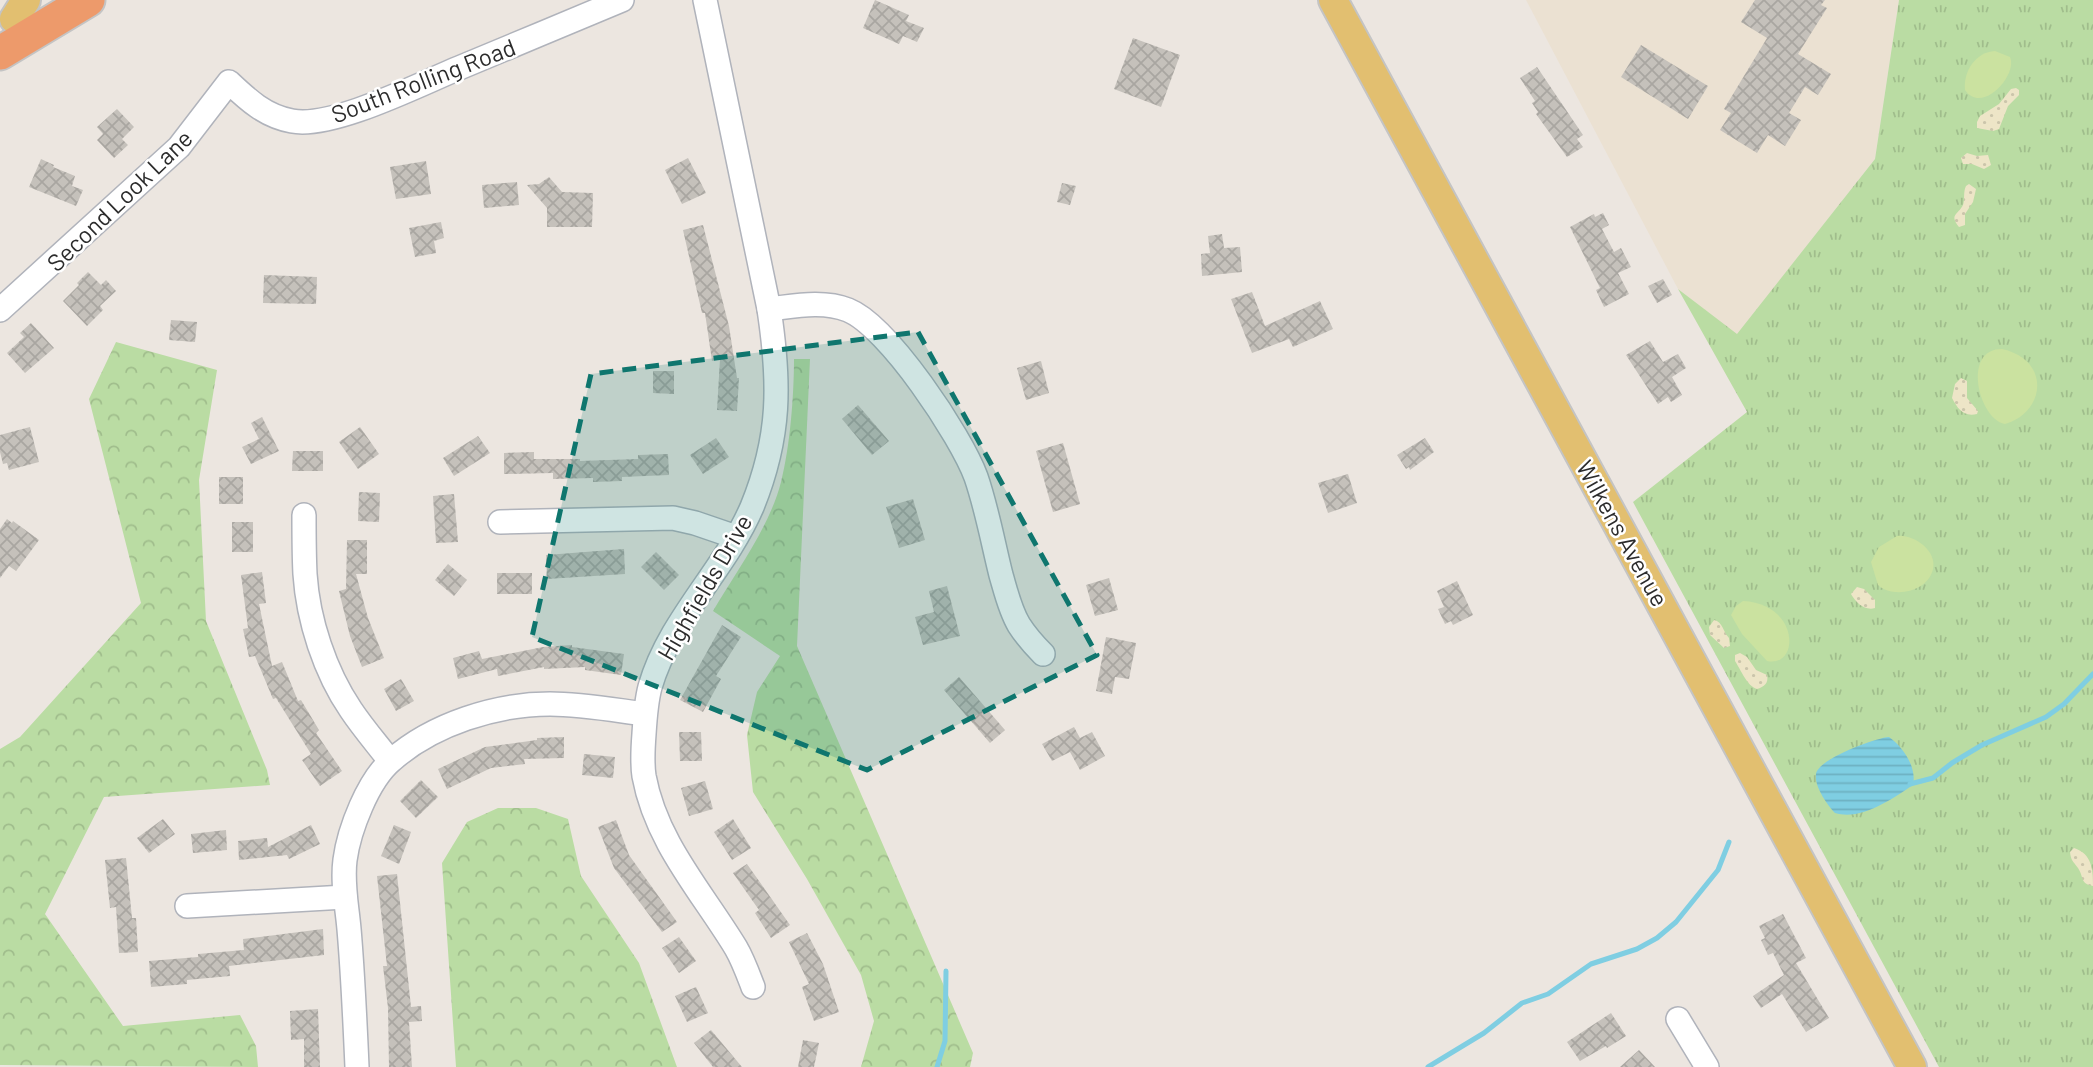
<svg xmlns="http://www.w3.org/2000/svg" width="2093" height="1067" font-family="Barlow,sans-serif">
	<defs>
		<pattern id="grass-tufts" width="24" height="20" patternUnits="userSpaceOnUse" patternTransform="scale(1.75)"><rect width="24" height="20" fill="#badca3"/><path d="M3 7l-1-3M5 7V3M7 7l1-3M15 17l-1-3M17 17v-4M19 17l1-3" fill="none" stroke="#a0bd8c"/></pattern>
		<pattern id="sand-dots" width="8" height="8" patternUnits="userSpaceOnUse" patternTransform="scale(1.75)"><rect width="8" height="8" fill="#ede5c7"/><path d="M2 2h.1M6 6h.1" fill="none" stroke="#cbc5ab" stroke-width="1.8" stroke-linecap="round"/></pattern>
		<pattern id="park-crowns" width="20" height="18" patternUnits="userSpaceOnUse" patternTransform="scale(1.75)"><rect width="20" height="18" fill="#badca3"/><path d="M2 6a3 3 0 1 1 6 0M12 15a3 3 0 1 1 6 0" fill="none" stroke="#a0bd8c"/></pattern>
		<pattern id="water-rules" width="6" height="5" patternUnits="userSpaceOnUse" patternTransform="scale(1.75)"><rect width="6" height="5" fill="#7fcee2"/><path d="M0 2.5h6" fill="none" stroke="#6eb1c2"/></pattern>
		<pattern id="building-cross-hatch" width="8" height="8" patternUnits="userSpaceOnUse" patternTransform="scale(1.75)"><rect width="8" height="8" fill="#c5c1bb"/><path d="M0 0l8 8M0 8l8-8" fill="none" stroke="#a9a6a1"/></pattern>
	</defs>
	<rect width="100%" height="100%" fill="#ece6e0"/>
	<polygon fill="#ebe1d2" points="1526,0 1899,0 1875,159 1737,335 1678,289"/>
	<polygon fill="url(#grass-tufts)" points="1899,0 2093,0 2093,1067 1939,1067 1633,502 1747,412 1678,289 1737,334 1875,159"/>
	<g fill="url(#sand-dots)">
		<polygon points="2016,88 2019,90 2019,95 2008,106 1999,129 1993,131 1977,128 1977,122 1980,116 1999,104 2011,89"/>
		<polygon points="1967,153 1977,156 1988,155 1991,165 1984,169 1972,164 1963,164 1961,158"/>
		<path d="M1969,184L1976,189L1973,202L1965,214V225L1959,227C1949,214 1958,215 1963,205C1965,200 1963,192 1966,186Z"/>
		<path d="M1961,378L1967,381V398L1978,411L1977,414C1963,417 1958,409 1952,398L1955,384Z"/>
		<path d="M1857,587L1864,589L1875,600V608C1865,611 1856,603 1851,594Z"/>
		<path d="M1714,620C1723,622 1723,632 1729,638L1730,646L1724,648L1710,635L1709,627Z"/>
		<path d="M1740,653L1747,657L1756,670L1767,675C1769,683 1764,687 1757,689C1747,686 1741,670 1735,661V655Z"/>
		<path d="M2074,848C2092,854 2093,869 2093,886C2080,884 2084,877 2078,868C2073,861 2071,861 2070,852Z"/>
	</g>
	<g fill="url(#park-crowns)">
		<polygon points="116,342 217,370 199,480 206,621 267,770 270,785 104,797 45,914 123,1026 240,1015 256,1046 258,1067 0,1065 0,749 20,737 141,603 89,399"/>
		<path d="M794,359H810L797,646L973,1053L970,1067H861L874,1021L861,975L807,879L753,792L747,735L757,692L780,656L713,611C736,572 770,526 781,482C790,447 794,396 794,359Z"/>
		<polygon points="498,808 536,808 568,819 581,876 639,963 677,1067 456,1067 442,863 467,822"/>
	</g>
	<g fill="#cbe2a0">
		<path d="M1995,51L2010,57C2018,75 1982,115 1965,90C1963,71 1976,52 1995,51Z"/>
		<path d="M2002,349C2051,360 2046,412 2005,424C1979,420 1961,349 2002,349Z"/>
		<path d="M1897,536C1913,534 1937,550 1933,569C1928,592 1893,599 1878,585L1871,562L1879,547Z"/>
		<path d="M1743,601C1800,604 1800,668 1767,661L1742,634L1731,615L1736,606Z"/>
	</g>
	<path fill="url(#water-rules)" d="M1889,737C1903,747 1917,767 1913,785C1892,799 1861,821 1835,813C1827,805 1814,786 1816,774C1818,759 1875,738 1889,737Z"/>
	<g fill="none" stroke-linecap="round" stroke-linejoin="round">
		<g stroke="#7fcee2" stroke-width="5">
			<polyline points="1910,784 1933,778 1952,763 1982,745 2046,717 2064,704 2093,674"/>
			<polyline points="937,1067 945,1041 946,971"/>
			<polyline points="1428,1067 1484,1033 1522,1003 1548,994 1591,964 1637,949 1657,938 1676,922 1718,870 1729,842"/>
		</g>
	</g>
	<g fill="url(#building-cross-hatch)">
		<polygon points="875,0 909,15 906,21 924,28 917,42 903,36 899,44 863,28"/>
		<polygon points="1755,0 1825,0 1821,5 1827,8 1798,54 1831,74 1818,95 1805,87 1789,113 1801,120 1785,146 1768,135 1757,153 1720,130 1731,113 1724,109 1767,38 1741,22"/>
		<polygon points="1133,38 1180,55 1161,107 1114,89"/>
		<polygon points="1641,45 1708,86 1688,119 1621,77"/>
		<polygon points="1537,67 1583,135 1577,139 1583,147 1567,157 1536,114 1538,112 1532,103 1535,101 1520,78"/>
		<polygon points="117,109 134,127 122,139 128,145 114,158 97,140 103,134 97,127"/>
		<polygon points="688,158 706,193 682,204 665,170"/>
		<polygon points="41,159 54,165 53,167 75,176 72,186 83,190 76,206 29,187"/>
		<polygon points="426,161 431,194 396,199 390,167"/>
		<polygon points="549,177 562,192 593,193 592,227 547,227 547,208 527,185 539,184"/>
		<polygon points="517,182 519,205 484,208 482,185"/>
		<polygon points="1062,183 1076,186 1070,205 1057,202"/>
		<polygon points="1603,213 1609,225 1602,229 1614,252 1621,248 1631,267 1618,273 1629,294 1604,307 1596,290 1600,288 1570,227 1594,214 1595,217"/>
		<polygon points="441,222 444,238 434,241 436,253 415,257 409,228"/>
		<polygon points="703,225 729,326 737,378 739,378 737,411 717,410 720,359 712,361 705,313 702,313 683,230"/>
		<polygon points="1222,234 1224,248 1240,247 1242,272 1202,276 1201,254 1210,253 1208,236"/>
		<polygon points="88,272 101,285 106,280 116,291 100,306 103,310 87,326 63,301 79,285 77,283"/>
		<polygon points="264,275 317,277 316,304 263,303"/>
		<polygon points="1663,279 1672,295 1657,303 1648,286"/>
		<polygon points="1252,292 1265,326 1320,301 1333,329 1293,347 1289,339 1252,353 1231,299"/>
		<polygon points="171,320 197,322 195,342 169,340"/>
		<polygon points="31,323 54,348 25,373 7,353 24,337 20,333"/>
		<polygon points="1650,341 1663,362 1678,354 1686,368 1672,377 1682,395 1671,402 1668,397 1658,404 1626,355"/>
		<polygon points="1041,361 1049,393 1026,400 1017,368"/>
		<polygon points="653,371 674,371 674,394 653,393"/>
		<polygon points="858,405 889,441 872,455 842,419"/>
		<polygon points="262,417 279,451 251,464 242,447 259,439 251,423"/>
		<polygon points="30,427 39,462 9,470 7,463 3,464 0,452 0,435"/>
		<polygon points="360,427 379,454 358,469 339,442"/>
		<polygon points="478,436 490,453 454,476 443,458"/>
		<polygon points="716,438 729,457 703,474 690,455"/>
		<polygon points="1425,438 1434,452 1410,470 1409,467 1406,469 1397,455"/>
		<polygon points="1063,443 1080,504 1053,512 1036,451"/>
		<polygon points="293,451 323,451 323,471 292,471"/>
		<polygon points="534,452 534,459 580,459 580,461 638,459 638,455 668,454 669,475 622,477 622,481 593,482 593,478 553,479 553,473 504,474 504,453"/>
		<polygon points="1348,474 1357,503 1328,513 1318,483"/>
		<rect x="219" y="477" width="24" height="27"/>
		<polygon points="359,492 380,493 379,522 358,521"/>
		<polygon points="454,494 458,542 436,543 433,496"/>
		<polygon points="913,499 925,540 899,548 886,507"/>
		<polygon points="7,519 12,523 13,521 39,540 16,571 9,566 0,578 0,529"/>
		<rect x="232" y="522" width="21" height="30"/>
		<polygon points="347,540 367,540 367,574 356,574 368,618 384,658 362,667 350,636 339,591 346,589"/>
		<polygon points="624,549 625,574 547,579 546,555"/>
		<polygon points="656,552 679,575 664,590 641,567"/>
		<polygon points="448,564 467,580 454,596 435,580"/>
		<polygon points="262,572 266,603 259,604 272,666 282,662 298,701 301,700 319,730 316,733 342,771 320,786 302,760 311,754 276,698 273,699 255,656 249,657 243,629 248,628 241,575"/>
		<rect x="497" y="573" width="35" height="21"/>
		<polygon points="1109,578 1118,610 1095,616 1086,585"/>
		<polygon points="1457,581 1473,615 1453,625 1451,621 1445,624 1438,609 1444,607 1437,591"/>
		<polygon points="947,586 960,636 923,645 915,617 934,612 929,591"/>
		<polygon points="722,625 741,637 716,676 721,679 703,712 680,700"/>
		<polygon points="1106,637 1136,643 1129,679 1115,677 1112,694 1096,691"/>
		<polygon points="572,645 572,647 624,654 621,675 585,670 585,667 544,669 544,667 498,676 497,669 458,679 453,658 479,651 482,659 543,647"/>
		<polygon points="959,677 1005,730 990,743 944,690"/>
		<polygon points="401,679 414,701 396,711 384,689"/>
		<polygon points="1074,727 1080,738 1092,732 1105,756 1080,770 1070,752 1052,761 1042,744"/>
		<polygon points="679,732 701,732 702,761 680,761"/>
		<polygon points="564,737 564,758 524,759 525,764 491,768 447,789 438,769 485,747 537,740 537,738"/>
		<polygon points="584,754 615,757 613,778 582,775"/>
		<polygon points="421,780 438,797 416,818 400,801"/>
		<polygon points="705,781 713,809 689,816 681,788"/>
		<polygon points="163,819 175,834 149,853 137,838"/>
		<polygon points="733,819 751,848 732,860 714,832"/>
		<polygon points="616,820 629,855 677,922 662,932 614,868 598,827"/>
		<polygon points="311,825 320,844 289,859 287,855 239,860 238,841 267,838 268,847"/>
		<polygon points="394,825 411,832 399,864 381,856"/>
		<polygon points="226,830 227,850 193,853 191,834"/>
		<polygon points="126,858 132,918 136,918 138,952 119,953 116,907 110,908 105,860"/>
		<polygon points="747,864 790,925 771,938 755,913 759,910 733,873"/>
		<polygon points="397,874 411,1007 421,1006 422,1021 409,1022 412,1067 389,1067 388,1008 383,966 387,966 377,876"/>
		<polygon points="1783,914 1806,958 1796,963 1829,1018 1806,1032 1782,994 1761,1008 1753,996 1784,975 1773,953 1768,955 1761,940 1765,938 1759,926"/>
		<polygon points="323,929 324,955 229,966 230,976 187,980 187,984 151,987 149,961 198,957 198,954 244,950 243,939"/>
		<polygon points="807,933 823,964 839,1012 814,1021 802,987 809,984 789,942"/>
		<polygon points="679,937 696,961 679,973 662,948"/>
		<polygon points="696,987 708,1013 687,1022 675,996"/>
		<polygon points="318,1009 320,1067 304,1067 304,1039 291,1040 290,1011"/>
		<polygon points="1611,1013 1626,1036 1607,1048 1606,1046 1580,1061 1567,1042"/>
		<polygon points="711,1030 742,1067 713,1067 694,1043"/>
		<polygon points="803,1040 819,1043 814,1067 798,1067"/>
		<polygon points="1639,1050 1655,1067 1620,1067"/>
	</g>
	<g fill="none" stroke-linecap="round" stroke-linejoin="round">
		<defs>
			<g id="minor">
				<path d="M705,0L769,309C780,382 781,436 752,507C725,570 669,620 650,687C646,702 645,718 644,734C643,747 642,763 644,776C656,842 702,892 736,948C743,960 748,974 753,987"/>
				<path d="M769,309C795,306 823,300 848,310C888,326 961,436 976,477C987,509 993,543 1001,575C1006,592 1010,610 1019,625C1026,636 1034,645 1043,654"/>
				<path d="M0,310L179,147L229,82C248,100 265,116 292,121C332,129 420,84 459,68C513,45 568,23 622,0"/>
				<path d="M304,515C304,535 304,554 305,574C308,620 325,672 351,710C363,728 377,744 390,761"/>
				<polyline points="500,522 673,518 695,523 736,537"/>
				<polyline points="187,906 345,897"/>
				<polyline points="1678,1019 1707,1067"/>
				<path d="M357,1067C355,1021 353,975 349,929C347,906 342,883 345,860C349,830 368,780 392,760C433,724 496,704 550,704C581,704 614,710 645,714"/>
			</g>
			<g id="major">
				<polyline points="1333,0 1912,1067"/>
				<polyline points="14,19 26,0"/>
			</g>
			<polyline id="highway" points="0,53 88,0"/>
		</defs>
		<use href="#minor" stroke="#b0b3bb" stroke-width="26"/>
		<use href="#major" stroke="#c4c4c4" stroke-width="32"/>
		<use href="#highway" stroke="#c4c4c4" stroke-width="37"/>
		<use href="#minor" stroke="#fff" stroke-width="23"/>
		<use href="#major" stroke="#e2bf70" stroke-width="28"/>
		<use href="#highway" stroke="#ed9a6b" stroke-width="33"/>
	</g>
	<path fill="#0f766e" fill-opacity="0.2" stroke="#0f766e" stroke-width="5" stroke-dasharray="14 9" stroke-linejoin="round" d="M918,332L1097,655L867,770L532,637L591,374Z"/>
	<g text-anchor="middle" dominant-baseline="central" stroke-width="5" stroke-linejoin="round" paint-order="stroke">
		<g font-size="24" fill="#2c2c2c" stroke="#fff">
			<text transform="translate(423 80) rotate(-21)">South Rolling Road</text>
			<text transform="translate(119 200) rotate(-44)">Second Look Lane</text>
			<text transform="translate(1623 533) rotate(61)">Wilkens Avenue</text>
			<text transform="translate(704 587) rotate(-60)">Highfields Drive</text>
		</g>
	</g>
</svg>
